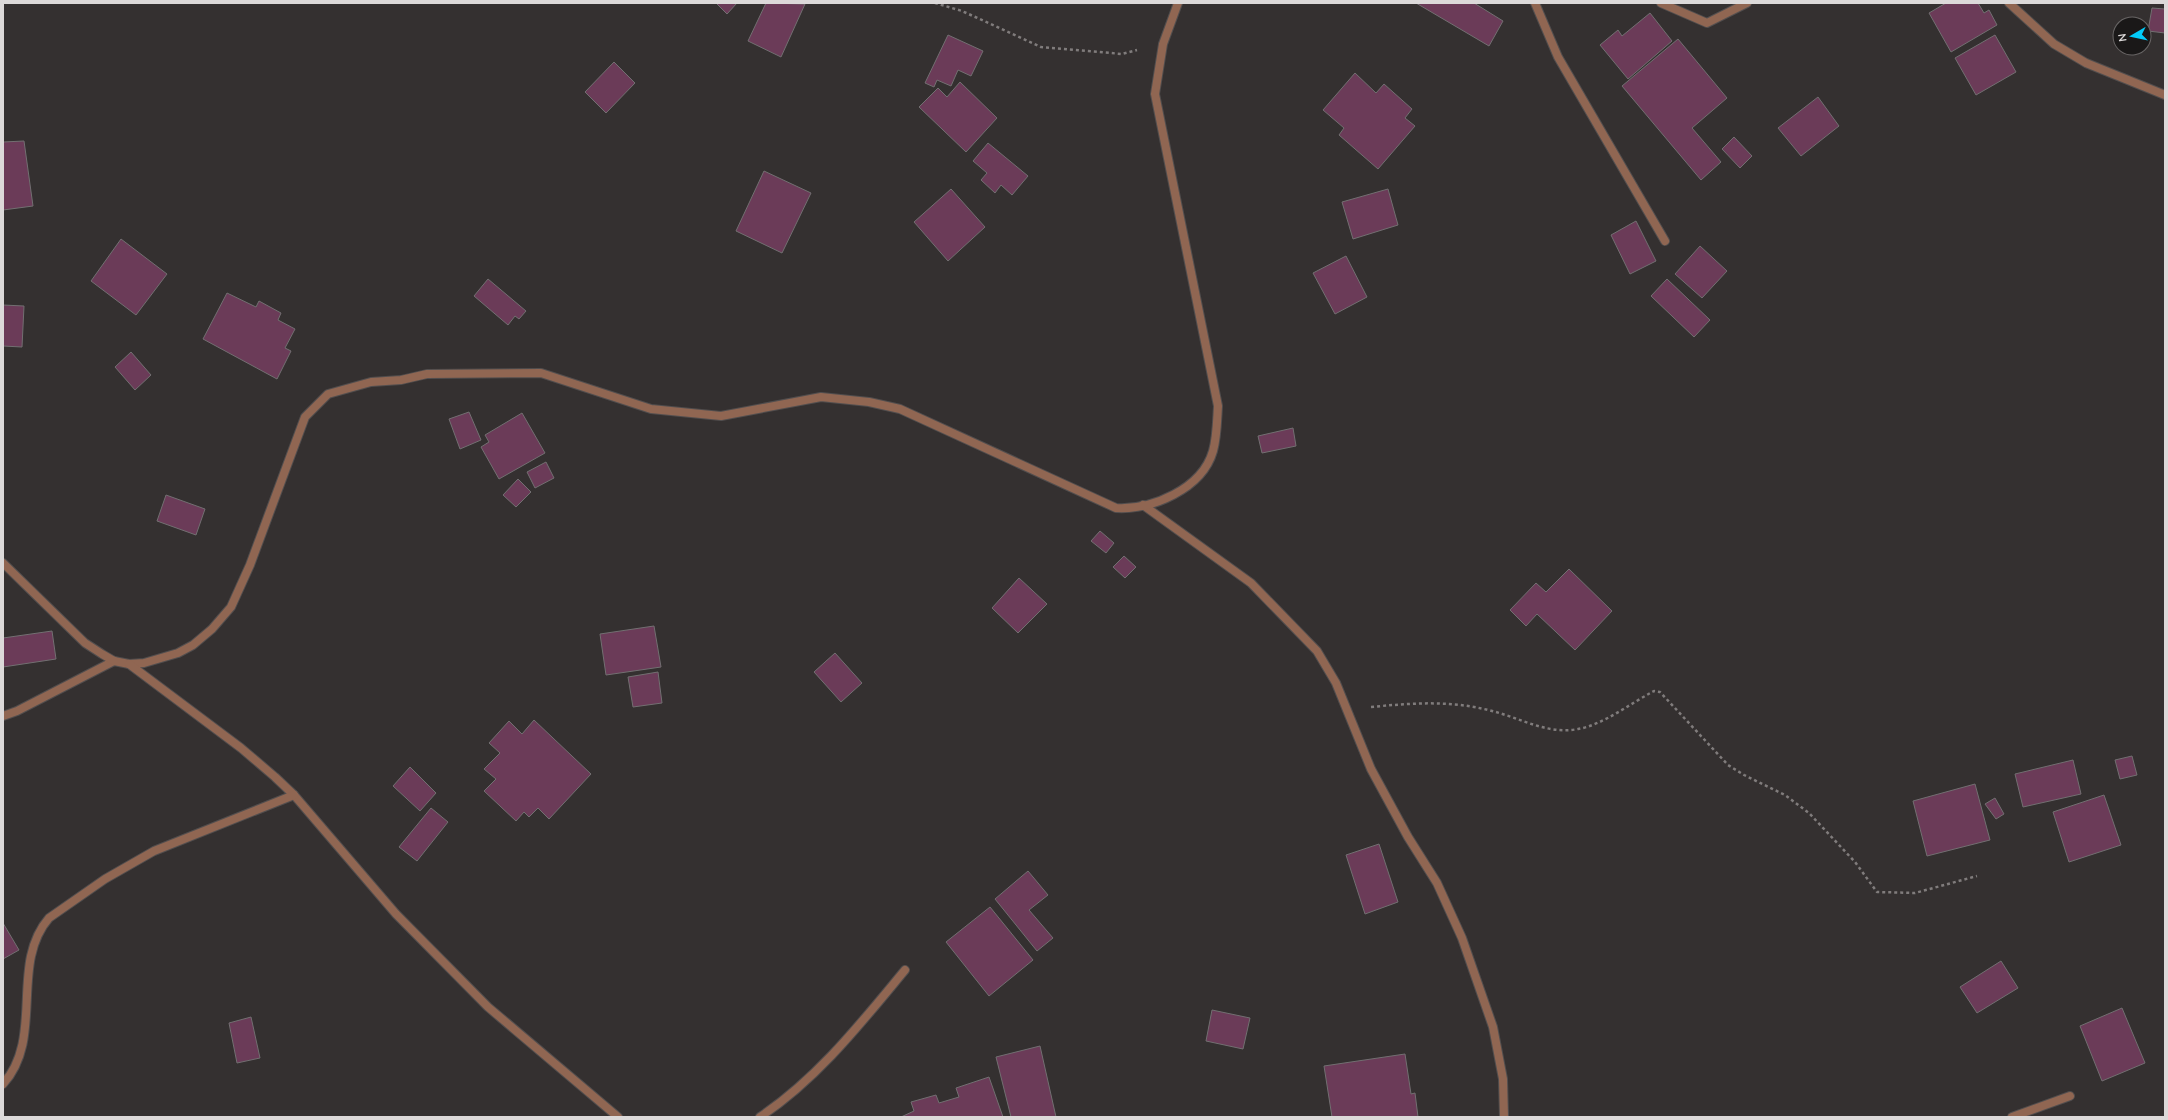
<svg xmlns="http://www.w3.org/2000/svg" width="2168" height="1120" font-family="Quicksand,sans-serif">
	<rect width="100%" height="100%" fill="#343030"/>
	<g fill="#6b3b58" stroke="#726f71">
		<polygon points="716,3 737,3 727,14"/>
		<polygon points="766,3 805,4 781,57 748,41"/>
		<polygon points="1416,3 1474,3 1503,21 1489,46"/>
		<polygon points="1946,3 1978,3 1984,13 1989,10 1997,25 1951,52 1929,13"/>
		<polygon points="2152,8 2165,9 2165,33 2148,31"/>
		<polygon points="1650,13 1672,41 1628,79 1600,45 1618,30 1622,36"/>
		<polygon points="948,35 983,51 971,76 958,70 951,86 937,80 934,87 925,83"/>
		<polygon points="1995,35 2016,72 1976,95 1955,58"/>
		<polygon points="1678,39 1727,98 1692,128 1721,162 1701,180 1622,86"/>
		<polygon points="614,62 635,83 606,113 585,92"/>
		<polygon points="1355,73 1376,93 1384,84 1412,109 1405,118 1415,126 1378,169 1339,135 1344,128 1323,110"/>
		<polygon points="960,82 997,118 966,152 919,107 938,88 947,97"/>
		<polygon points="1818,97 1839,126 1801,156 1778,128"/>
		<polygon points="1734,137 1752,156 1740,168 1722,149"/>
		<polygon points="24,141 33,206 3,210 3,142"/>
		<polygon points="988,143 1028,176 1012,195 1001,185 995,193 981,180 987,173 973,161"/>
		<polygon points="764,171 811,193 782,253 736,231"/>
		<polygon points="951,189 985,227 948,261 914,222"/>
		<polygon points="1388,189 1398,225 1353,239 1342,202"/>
		<polygon points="1636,221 1656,261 1630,274 1611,235"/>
		<polygon points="121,239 167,274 136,315 91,281"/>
		<polygon points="1700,246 1727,271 1702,298 1675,274"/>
		<polygon points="1346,256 1367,297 1335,314 1313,273"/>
		<polygon points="488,279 526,311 519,319 515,316 508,325 474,296"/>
		<polygon points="1667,279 1710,320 1694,337 1651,296"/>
		<polygon points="227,293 256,307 259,301 281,313 278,320 295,329 285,348 291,351 277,379 203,339"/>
		<polygon points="3,305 24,306 22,347 3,346"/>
		<polygon points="131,352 151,375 135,390 115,367"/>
		<polygon points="469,412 481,440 460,449 449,419"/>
		<polygon points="522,413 545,453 499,479 481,447 489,442 485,435"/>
		<polygon points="1293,428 1296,446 1262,453 1258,436"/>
		<polygon points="546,462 554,478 535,488 527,472"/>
		<polygon points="518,479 531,492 516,507 503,495"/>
		<polygon points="166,495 205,509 196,535 157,521"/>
		<polygon points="1100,531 1114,543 1106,553 1091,541"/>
		<polygon points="1124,556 1136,567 1125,578 1113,567"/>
		<polygon points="1569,569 1612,611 1575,650 1537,614 1526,626 1510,610 1536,583 1546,592"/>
		<polygon points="1019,578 1047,604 1018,633 992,608"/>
		<polygon points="654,626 661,667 606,675 600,634"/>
		<polygon points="52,631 56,659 3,667 3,638"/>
		<polygon points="835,653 862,683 841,702 814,672"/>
		<polygon points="658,672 662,703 633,707 628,677"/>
		<polygon points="534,720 591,774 549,819 538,808 529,817 524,812 516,821 484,791 496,779 484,769 500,753 489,743 509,721 522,734"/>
		<polygon points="2132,756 2137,775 2120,779 2115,760"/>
		<polygon points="2073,760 2081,794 2023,807 2015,774"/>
		<polygon points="410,767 436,793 420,811 393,786"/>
		<polygon points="1975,784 1990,840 1927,856 1913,801"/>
		<polygon points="2104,795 2121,845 2069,862 2053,812"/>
		<polygon points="1995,798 2004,814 1996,819 1985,804"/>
		<polygon points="431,808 448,822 417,861 399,847"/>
		<polygon points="1379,844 1398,902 1365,914 1346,855"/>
		<polygon points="1028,871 1048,895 1029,910 1053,938 1037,951 995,899"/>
		<polygon points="990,907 1033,960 989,996 946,942"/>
		<polygon points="3,923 19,950 3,959"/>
		<polygon points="2001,961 2018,988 1977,1013 1960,987"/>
		<polygon points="2122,1008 2145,1063 2102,1081 2080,1026"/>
		<polygon points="1212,1010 1250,1018 1243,1049 1206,1041"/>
		<polygon points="251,1017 260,1058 237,1063 229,1023"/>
		<polygon points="1040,1046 1056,1117 1011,1117 996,1057"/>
		<polygon points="1405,1054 1411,1094 1415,1093 1418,1117 1332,1117 1324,1066"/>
		<polygon points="989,1077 1003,1117 901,1117 914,1111 911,1102 936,1095 939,1103 959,1097 956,1088"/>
	</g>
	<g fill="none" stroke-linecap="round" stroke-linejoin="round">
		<defs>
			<g id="lane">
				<polyline points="1535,3 1558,57 1665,241"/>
				<polyline points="3,716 17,711 114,661"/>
				<path d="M760,1117C818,1078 861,1023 905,970"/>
				<polyline points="2012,1117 2070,1096"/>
			</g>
			<g id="street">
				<polyline points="1661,3 1707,23 1747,3"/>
				<polyline points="2009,3 2054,44 2086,63 2165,95"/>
				<polyline points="1143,505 1251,583 1317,651 1336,683 1371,769 1408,837 1437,883 1462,938 1493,1027 1503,1079 1504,1117"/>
				<path d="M3,563L85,643L102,654L114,661L129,664L144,663L178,653L193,645L212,629L231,607L250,565L305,417L328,394L371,382L401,380L427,374L541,373L651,409L721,416L821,397L869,402L900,409L1116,508C1152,510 1202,489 1213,451C1217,437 1217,421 1218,406L1155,94L1163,44L1178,3"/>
				<polyline points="129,664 241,748 275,777 294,795 396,914 488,1007 618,1117"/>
				<path d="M3,1084C45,1038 9,964 49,918L105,879L154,851L294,795"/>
			</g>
		</defs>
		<use href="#lane" stroke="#524e4e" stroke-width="10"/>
		<use href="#street" stroke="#524e4e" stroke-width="10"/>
		<g stroke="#807c7c" stroke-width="2.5" stroke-dasharray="3 3" stroke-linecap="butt">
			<polyline points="935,3 962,11 1041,47 1122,54 1137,50"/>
			<path d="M1371,707C1413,703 1451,700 1492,711C1520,718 1548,735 1578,729C1603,725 1631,703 1654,691L1660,692L1728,765L1744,775L1785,795L1809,813L1855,862L1877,892L1915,893L1977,876"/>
		</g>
		<use href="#lane" stroke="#906652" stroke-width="8"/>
		<use href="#street" stroke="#906652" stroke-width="8"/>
	</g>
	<rect width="2168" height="1120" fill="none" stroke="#dcd9d9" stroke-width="8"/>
	<g transform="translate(2132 36) rotate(261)"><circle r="19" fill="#1a1818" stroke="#686565"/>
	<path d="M0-3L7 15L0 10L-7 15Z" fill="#03cbf9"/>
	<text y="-6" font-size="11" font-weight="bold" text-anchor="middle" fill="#dcd9d9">N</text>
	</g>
</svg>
